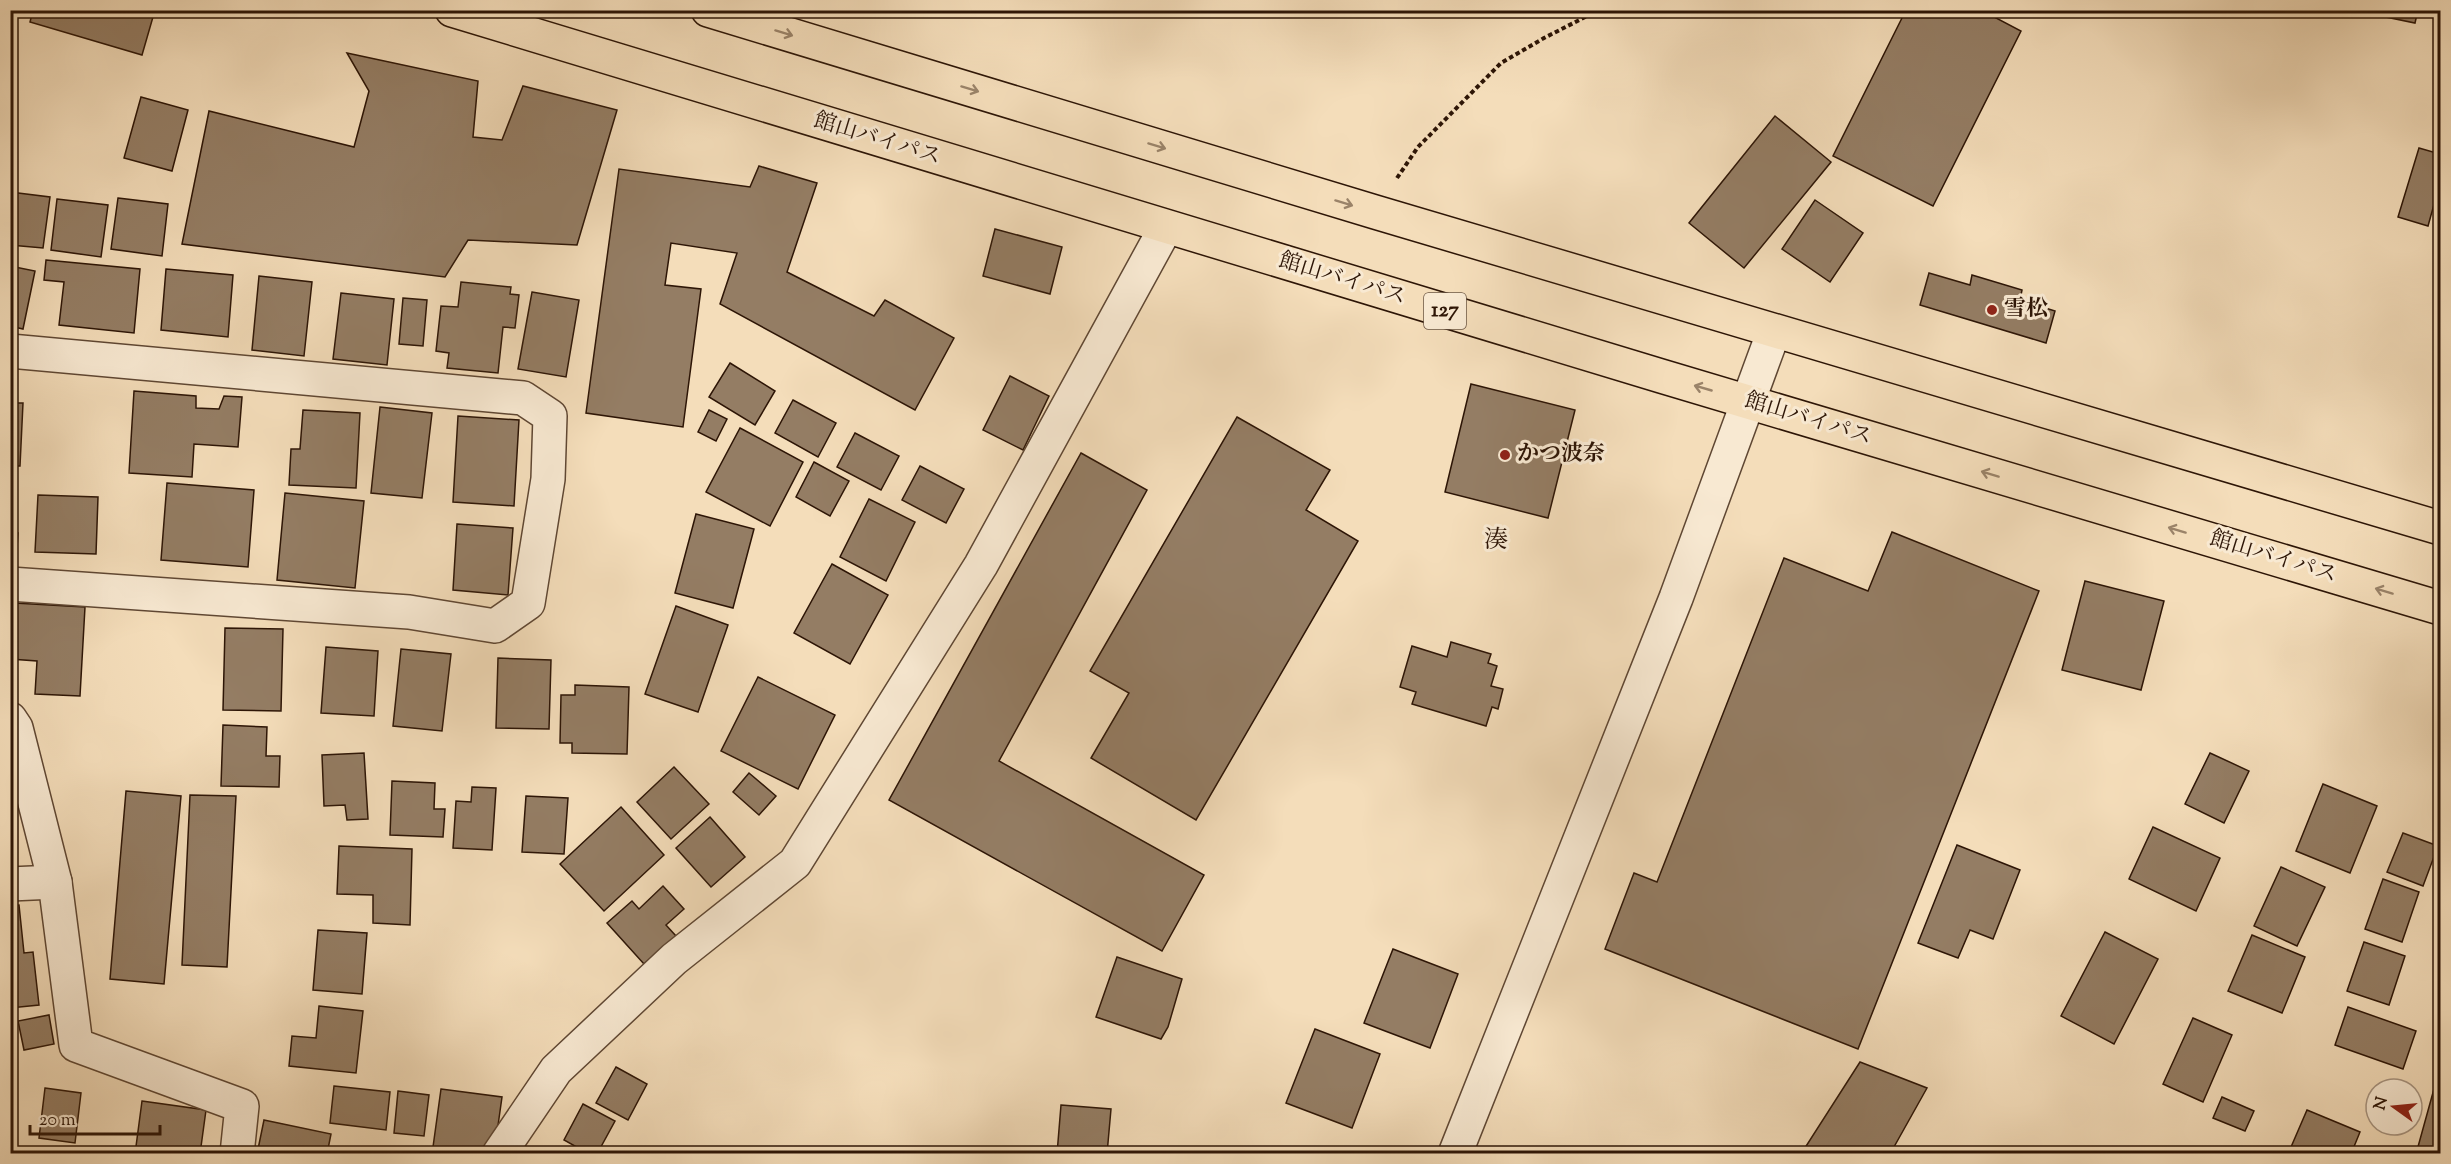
<svg xmlns="http://www.w3.org/2000/svg" width="2451" height="1164" font-family="'Sorts Mill Goudy','Noto Serif JP',serif">
	<rect width="100%" height="100%" fill="#f4ddba"/>
	<filter id="stains"><feTurbulence type="fractalNoise" baseFrequency=".00333" numOctaves="4"/><feColorMatrix values="0 0 0 0 .2 0 0 0 0 .09 0 0 0 0 .02 0 0 0 .5 -.17"/></filter>
	<radialGradient id="worn" r=".72"><stop offset=".6" stop-color="#630" stop-opacity="0"/><stop offset="1" stop-color="#630" stop-opacity=".3"/></radialGradient>
	<g fill="#947d64" stroke="#2d1506" stroke-width="1.5">
		<polygon points="33,10 155,10 142,55 30,22"/>
		<polygon points="1906,10 1981,10 2021,31 1933,206 1833,156"/>
		<polygon points="2352,10 2418,10 2415,23"/>
		<polygon points="347,53 478,81 473,137 502,140 523,86 617,110 577,245 468,240 445,277 182,244 209,111 354,147 369,91"/>
		<polygon points="141,97 188,110 172,171 124,158"/>
		<polygon points="1775,116 1831,162 1744,268 1689,223"/>
		<polygon points="2419,148 2440,154 2440,183 2428,226 2398,217"/>
		<polygon points="759,166 817,183 787,272 874,316 885,300 954,338 915,410 720,304 737,253 671,243 665,285 701,289 683,427 586,413 619,169 750,187"/>
		<polygon points="10,192 50,197 43,248 10,245"/>
		<polygon points="118,198 168,204 162,256 111,249"/>
		<polygon points="57,199 108,205 101,257 51,250"/>
		<polygon points="1815,200 1863,233 1830,282 1782,249"/>
		<polygon points="2440,213 2440,233 2435,231"/>
		<polygon points="995,229 1062,247 1050,294 983,276"/>
		<polygon points="46,260 140,269 134,333 59,325 64,282 44,280"/>
		<polygon points="10,266 35,271 23,329 10,326"/>
		<polygon points="166,269 233,275 228,337 161,330"/>
		<polygon points="1929,273 1970,285 1972,275 2022,290 2020,300 2055,311 2046,343 1920,305"/>
		<polygon points="259,276 312,282 304,356 252,350"/>
		<polygon points="461,282 511,287 510,294 519,295 515,328 503,327 498,373 447,368 449,353 436,351 441,306 458,307"/>
		<polygon points="532,292 579,300 566,377 518,369"/>
		<polygon points="341,293 394,299 387,365 333,359"/>
		<polygon points="403,298 427,300 423,346 399,344"/>
		<polygon points="730,363 775,391 755,425 709,397"/>
		<polygon points="1010,376 1049,396 1023,450 983,430"/>
		<polygon points="1471,384 1575,410 1548,518 1445,492"/>
		<polygon points="134,391 196,396 196,408 219,409 224,396 242,397 238,447 194,444 192,477 129,473"/>
		<polygon points="793,400 836,423 818,457 775,433"/>
		<polygon points="10,403 23,403 20,466 10,466"/>
		<polygon points="380,407 432,413 422,498 371,493"/>
		<polygon points="303,410 360,413 356,488 289,485 291,449 300,449"/>
		<polygon points="709,410 727,419 716,441 698,432"/>
		<polygon points="458,416 519,420 514,506 453,502"/>
		<polygon points="1237,417 1330,470 1306,510 1358,541 1196,820 1091,758 1129,693 1090,671"/>
		<polygon points="740,428 803,462 770,526 706,492"/>
		<polygon points="855,433 899,456 881,490 837,467"/>
		<polygon points="1081,453 1147,490 999,761 1204,875 1162,951 889,800"/>
		<polygon points="814,462 849,481 830,516 796,497"/>
		<polygon points="920,466 964,489 946,523 902,500"/>
		<polygon points="167,483 254,490 248,567 161,560"/>
		<polygon points="285,493 364,501 355,588 277,580"/>
		<polygon points="38,495 98,497 96,554 35,552"/>
		<polygon points="869,499 915,522 886,581 840,557"/>
		<polygon points="696,514 754,529 733,608 675,593"/>
		<polygon points="457,524 513,528 508,595 453,590"/>
		<polygon points="10,532 18,533 16,562 10,562"/>
		<polygon points="1892,532 2039,591 1858,1049 1605,949 1634,873 1657,882 1784,558 1868,591"/>
		<polygon points="832,564 888,595 850,664 794,633"/>
		<polygon points="2085,581 2164,601 2141,690 2062,670"/>
		<polygon points="14,603 85,607 80,696 35,694 37,661 10,659"/>
		<polygon points="676,606 728,625 698,712 645,694"/>
		<polygon points="225,628 283,629 281,711 223,710"/>
		<polygon points="1451,642 1491,654 1488,663 1497,666 1491,686 1503,689 1498,709 1492,707 1486,726 1412,704 1416,692 1400,687 1412,646 1447,657"/>
		<polygon points="326,647 378,651 374,716 321,713"/>
		<polygon points="401,649 451,654 442,731 393,726"/>
		<polygon points="498,658 551,660 549,729 496,728"/>
		<polygon points="758,677 835,715 798,789 721,751"/>
		<polygon points="575,685 629,687 627,754 572,753 572,743 560,743 561,695 575,695"/>
		<polygon points="223,725 267,727 266,756 280,756 279,787 221,786"/>
		<polygon points="364,753 368,819 347,820 345,805 324,806 322,755"/>
		<polygon points="2210,753 2249,771 2224,823 2185,804"/>
		<polygon points="674,767 709,804 671,839 637,802"/>
		<polygon points="749,773 776,796 759,815 733,792"/>
		<polygon points="392,781 435,783 434,809 445,809 443,837 390,835"/>
		<polygon points="2323,784 2377,806 2350,873 2296,851"/>
		<polygon points="472,787 496,788 492,850 453,848 456,801 471,802"/>
		<polygon points="126,791 181,796 164,984 110,979"/>
		<polygon points="190,795 236,796 227,967 182,965"/>
		<polygon points="526,796 568,798 564,854 522,852"/>
		<polygon points="621,807 664,855 604,911 560,864"/>
		<polygon points="710,817 745,857 711,887 676,848"/>
		<polygon points="2153,827 2220,858 2196,911 2129,879"/>
		<polygon points="2403,833 2438,846 2423,886 2387,872"/>
		<polygon points="1957,845 2020,870 1993,939 1970,930 1958,958 1918,943"/>
		<polygon points="339,846 412,849 410,925 373,923 373,895 337,894"/>
		<polygon points="2281,867 2325,887 2297,946 2254,926"/>
		<polygon points="2383,879 2419,892 2402,942 2365,929"/>
		<polygon points="663,886 684,909 666,925 676,936 644,964 607,923 632,901 639,909"/>
		<polygon points="19,905 24,953 33,952 39,1005 10,1008 10,906"/>
		<polygon points="318,930 367,933 362,994 313,990"/>
		<polygon points="2105,932 2158,959 2114,1044 2061,1016"/>
		<polygon points="2252,935 2305,957 2282,1013 2228,991"/>
		<polygon points="2364,942 2405,956 2389,1005 2347,991"/>
		<polygon points="1393,949 1458,974 1430,1048 1364,1023"/>
		<polygon points="1117,957 1182,979 1168,1027 1161,1039 1096,1017"/>
		<polygon points="319,1006 363,1011 356,1073 289,1066 292,1036 316,1038"/>
		<polygon points="2348,1007 2416,1031 2403,1069 2335,1045"/>
		<polygon points="49,1015 54,1044 24,1050 18,1021"/>
		<polygon points="2193,1018 2232,1035 2203,1102 2163,1084"/>
		<polygon points="1315,1029 1380,1054 1352,1128 1286,1103"/>
		<polygon points="1860,1062 1927,1088 1890,1154 1801,1154"/>
		<polygon points="616,1067 647,1084 628,1120 596,1103"/>
		<polygon points="2437,1078 2440,1079 2440,1154 2416,1154"/>
		<polygon points="334,1086 390,1092 386,1130 330,1123"/>
		<polygon points="45,1088 81,1093 75,1143 39,1138"/>
		<polygon points="441,1089 502,1097 494,1154 433,1147"/>
		<polygon points="398,1091 429,1095 424,1136 394,1133"/>
		<polygon points="2222,1097 2254,1111 2245,1131 2213,1118"/>
		<polygon points="142,1101 206,1110 200,1154 135,1154"/>
		<polygon points="583,1104 615,1121 597,1154 589,1154 564,1140"/>
		<polygon points="1061,1105 1111,1109 1107,1154 1057,1154"/>
		<polygon points="2307,1110 2360,1132 2351,1154 2288,1154"/>
		<polygon points="264,1120 331,1134 327,1154 257,1154"/>
	</g>
	<g fill="none" stroke-linecap="round" stroke-linejoin="round">
		<defs>
			<g id="minor">
				<polyline points="10,351 523,398 550,416 548,479 528,603 495,626 409,612 10,584"/>
				<polyline points="10,719 16,728 55,882 76,1045 242,1106 237,1154"/>
				<polyline points="10,884 55,882"/>
				<polyline points="499,1154 556,1070 674,959 795,863 981,565 1166,227"/>
			</g>
			<polyline id="tertiary" points="1455,1154 1676,598 1774,331"/>
			<g id="trunk">
				<polyline points="452,10 1661,376 2440,608"/>
				<polyline points="708,10 1375,212 2440,528"/>
			</g>
		</defs>
		<use href="#minor" stroke="#5f4733" stroke-width="36"/>
		<use href="#tertiary" stroke="#5f4733" stroke-width="36"/>
		<use href="#trunk" stroke="#2d1506" stroke-width="36"/>
		<polyline stroke="#2d1506" stroke-width="4" stroke-dasharray="4.5 3" stroke-linecap="butt" points="1397,178 1418,147 1501,63 1544,38 1599,10"/>
		<use href="#minor" stroke="#f8e9d2" stroke-width="33"/>
		<use href="#tertiary" stroke="#f8e9d2" stroke-width="33"/>
		<use href="#trunk" stroke="#f4ddba" stroke-width="33"/>
	</g>
	<defs><path id="oneway-shaft" d="M-6 0H5M1.5-3L5.5 0L1.5 3" fill="none" stroke-width="1.6" stroke-linecap="round" stroke-linejoin="round" transform="scale(1.5)"/></defs>
	<g stroke="#9a8369">
		<use href="#oneway-shaft" transform="translate(784 33) rotate(17)"/>
		<use href="#oneway-shaft" transform="translate(970 89) rotate(17)"/>
		<use href="#oneway-shaft" transform="translate(1157 146) rotate(17)"/>
		<use href="#oneway-shaft" transform="translate(1344 203) rotate(17)"/>
		<use href="#oneway-shaft" transform="translate(1703 388) rotate(-164)"/>
		<use href="#oneway-shaft" transform="translate(1990 474) rotate(-163)"/>
		<use href="#oneway-shaft" transform="translate(2177 530) rotate(-163)"/>
		<use href="#oneway-shaft" transform="translate(2384 591) rotate(-163)"/>
	</g>
	<g fill="#8f2418" stroke="#f8e9d2" stroke-width="2">
		<circle cx="1992" cy="310" r="6"/>
		<circle cx="1505" cy="455" r="6"/>
	</g>
	<g text-anchor="middle" dominant-baseline="central" stroke-width="6" stroke-linejoin="round" paint-order="stroke">
		<rect fill="#f8e9d2" stroke="#6a5543" stroke-width="1.5" x="1424" y="293" width="42" height="36" rx="4.5"/>
		<g font-size="21" font-weight="bold" fill="#2d1506">
			<text x="1445" y="311">127</text>
		</g>
		<g font-size="22" fill="#2d1506" stroke="#f8e9d2">
			<text transform="translate(877 140) rotate(17)">館山バイパス</text>
			<text transform="translate(1342 280) rotate(17)">館山バイパス</text>
			<text transform="translate(1808 420) rotate(17)">館山バイパス</text>
			<text transform="translate(2273 558) rotate(17)">館山バイパス</text>
		</g>
		<g font-size="22" font-weight="bold" fill="#2d1506" stroke="#f8e9d2" text-anchor="start">
			<text x="2004" y="310">雪松</text>
			<text x="1517" y="455">かつ波奈</text>
		</g>
		<g font-size="24" fill="#2d1506" stroke="#f8e9d2">
			<text x="1496" y="541">湊</text>
		</g>
	</g>
	<rect width="2451" height="1164" fill="none" stroke="#f4ddba" stroke-width="36"/>
	<rect x="12" y="12" width="2427" height="1140" fill="none" stroke="#2d1506" stroke-width="3"/>
	<rect x="18" y="18" width="2415" height="1128" fill="none" stroke="#2d1506" stroke-width="1.5"/>
	<g transform="translate(2394 1107) rotate(285)"><circle r="28" fill="#f8e9d2" stroke="#a79480" stroke-width="1.5"/>
	<path d="M0-4.5L10 22L0 15L-10 22Z" fill="#8f2418"/>
	<text y="-9" font-size="16" font-weight="bold" text-anchor="middle" fill="#2d1506">N</text>
	</g>
	<path d="M30 1125v9h130v-9" fill="none" stroke="#2d1506" stroke-width="3"/>
	<text x="39" y="1125" font-size="18" fill="#2d1506" stroke="#f8e9d2" stroke-width="4.5" paint-order="stroke">20 m</text>
	<rect width="100%" height="100%" filter="url(#stains)"/>
	<rect width="100%" height="100%" fill="url(#worn)"/>
</svg>
